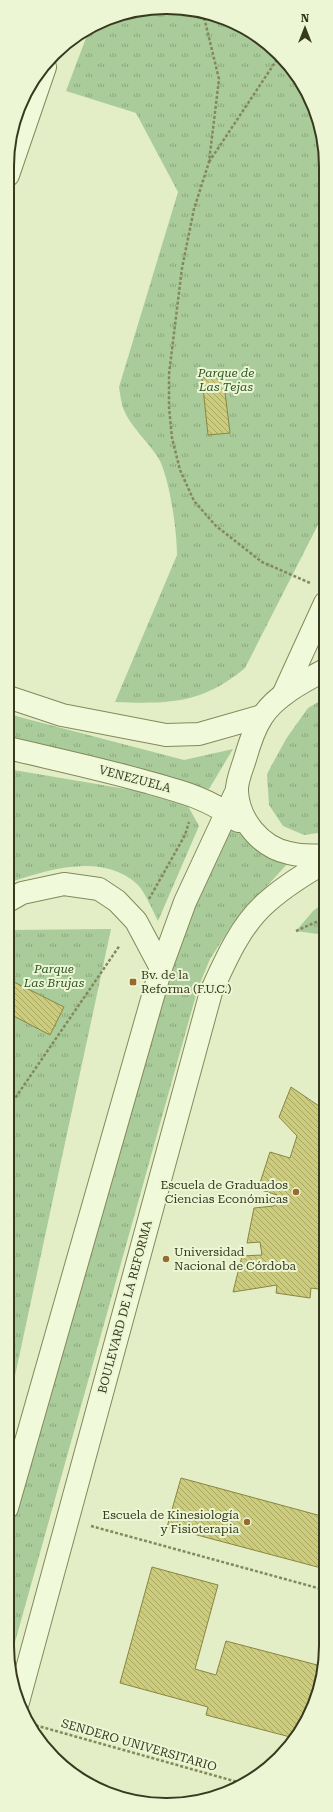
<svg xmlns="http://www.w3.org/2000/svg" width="333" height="1812" font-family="'Roboto Serif',serif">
	<defs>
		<pattern id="grass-tufts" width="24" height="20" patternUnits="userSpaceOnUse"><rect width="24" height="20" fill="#a9cc9a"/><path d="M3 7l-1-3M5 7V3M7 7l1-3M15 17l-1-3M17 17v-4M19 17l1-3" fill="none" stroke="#8ba77d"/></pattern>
		<pattern id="building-back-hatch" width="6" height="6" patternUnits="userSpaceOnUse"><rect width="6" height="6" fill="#cccc7c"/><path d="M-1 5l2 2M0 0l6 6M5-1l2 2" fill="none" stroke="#a7a765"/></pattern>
	</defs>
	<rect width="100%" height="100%" fill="#e3eec6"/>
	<g fill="url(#grass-tufts)">
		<path d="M187,8L237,23L279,54L310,96L326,156L325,511L245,668C202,704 169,704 115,702L177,555C177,531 170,482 160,461C150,443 130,427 123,408C121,401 120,394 119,387L178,192L136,113L66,91L89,30L125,12Z"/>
		<polygon points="325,698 325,832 304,835 283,826 269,805 267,774 286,739 308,708"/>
		<polygon points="8,714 184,760 233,749 209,789 8,739"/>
		<path d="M8,769L167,796L188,806L199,826L158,921C153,911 144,890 137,884C101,852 48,870 8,883Z"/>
		<polygon points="228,823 250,841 289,862 234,922 210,959 198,988 10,1660 7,1645 7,1539 159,997"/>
		<polygon points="325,902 325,935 296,931 313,911"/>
		<polygon points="111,929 7,1413 8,930"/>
	</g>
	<g fill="url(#building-back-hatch)" stroke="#898741">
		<polygon points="223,376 230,433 208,435 202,378"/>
		<polygon points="8,979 64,1007 50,1035 8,1013"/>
		<polygon points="291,1087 325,1110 325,1290 311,1288 310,1298 276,1293 277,1285 233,1292 242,1256 262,1255 260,1242 247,1243 254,1208 274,1206 277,1195 258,1189 270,1152 290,1158 297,1136 279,1117"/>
		<polygon points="7,1321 15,1346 7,1349"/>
		<polygon points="181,1478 325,1517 325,1569 167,1527"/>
		<polygon points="152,1567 218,1585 195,1669 216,1675 226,1641 321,1666 305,1725 294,1738 206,1715 208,1707 120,1683"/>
	</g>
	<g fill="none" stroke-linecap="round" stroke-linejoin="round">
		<defs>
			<g id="street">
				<polyline points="8,175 45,67"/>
				<polyline points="283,695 325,603"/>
				<polyline points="8,697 62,715 166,735 199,734 262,716"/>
				<path d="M8,748C54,759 101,769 147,782C180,791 211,799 238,821"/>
				<path d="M325,855C313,856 301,856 289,853C260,847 239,820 237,792C236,782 242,769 245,759C249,745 254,729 262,717C275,696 304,681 325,670"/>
				<polyline points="8,901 22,893 64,884 99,889 117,901 136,921 161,968"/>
				<polyline points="7,1508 161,968 185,902 237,790"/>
				<path d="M18,1702L211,992C225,961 241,924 267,902C285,886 305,874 325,862"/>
			</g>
		</defs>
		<use href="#street" stroke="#84895c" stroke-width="24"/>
		<g stroke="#84895c" stroke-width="2.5" stroke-dasharray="3 2" stroke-linecap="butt">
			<polyline points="203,13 219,79 209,162 194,209 182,268 169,374 169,407 172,438 180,470 194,501 216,526 262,562 310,583"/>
			<polyline points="209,162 280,55"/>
			<polyline points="149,899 185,835 189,822"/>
			<polyline points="296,931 325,918"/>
			<polyline points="7,1110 120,945"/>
			<polyline points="91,1526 325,1590"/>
			<polyline points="31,1724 241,1783"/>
		</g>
		<use href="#street" stroke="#f0f9d9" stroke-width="22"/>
	</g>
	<g fill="#986a2c" stroke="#ecf6d5" stroke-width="1.5">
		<rect x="129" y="978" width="8" height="8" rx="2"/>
		<circle cx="296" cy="1192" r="4"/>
		<circle cx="166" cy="1259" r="4"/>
		<circle cx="247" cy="1522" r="4"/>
	</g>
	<g text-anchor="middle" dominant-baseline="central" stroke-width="4" stroke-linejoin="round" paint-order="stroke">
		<g font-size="12" font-style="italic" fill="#2e5626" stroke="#ecf6d5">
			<text x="226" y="373">Parque de<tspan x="226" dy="14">Las Tejas</tspan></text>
			<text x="54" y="969">Parque<tspan x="54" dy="14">Las Brujas</tspan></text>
		</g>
		<g font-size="12" fill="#383a1f" stroke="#ecf6d5">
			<text transform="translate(135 779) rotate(15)">VENEZUELA</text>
			<text transform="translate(125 1307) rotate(-75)">BOULEVARD DE LA REFORMA</text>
			<text transform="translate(139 1745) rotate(16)">SENDERO UNIVERSITARIO</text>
		</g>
		<g font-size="12" fill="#383a1f" stroke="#ecf6d5" text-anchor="start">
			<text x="141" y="975">Bv. de la<tspan x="141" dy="14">Reforma (F.U.C.)</tspan></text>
			<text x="288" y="1185" text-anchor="end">Escuela de Graduados<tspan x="288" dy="14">Ciencias Económicas</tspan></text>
			<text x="174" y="1252">Universidad<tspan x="174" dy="14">Nacional de Córdoba</tspan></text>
			<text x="239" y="1515" text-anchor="end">Escuela de Kinesiología<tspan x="239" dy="14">y Fisioterapia</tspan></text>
		</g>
	</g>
	<path d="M0 0H333V1812H0ZM166 14H167A152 152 0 0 1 319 166V1646A152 152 0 0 1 167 1798H166A152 152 0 0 1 14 1646V166A152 152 0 0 1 166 14Z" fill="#ecf6d5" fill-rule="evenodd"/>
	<path fill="none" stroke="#383a1f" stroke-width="2" d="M166 14H167A152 152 0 0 1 319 166V1646A152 152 0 0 1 167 1798H166A152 152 0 0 1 14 1646V166A152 152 0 0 1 166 14Z"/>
	<g transform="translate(305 28)" stroke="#ecf6d5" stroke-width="3" paint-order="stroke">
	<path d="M0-3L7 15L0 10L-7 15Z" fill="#383a1f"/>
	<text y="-6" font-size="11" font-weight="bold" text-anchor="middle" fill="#383a1f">N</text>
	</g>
</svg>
